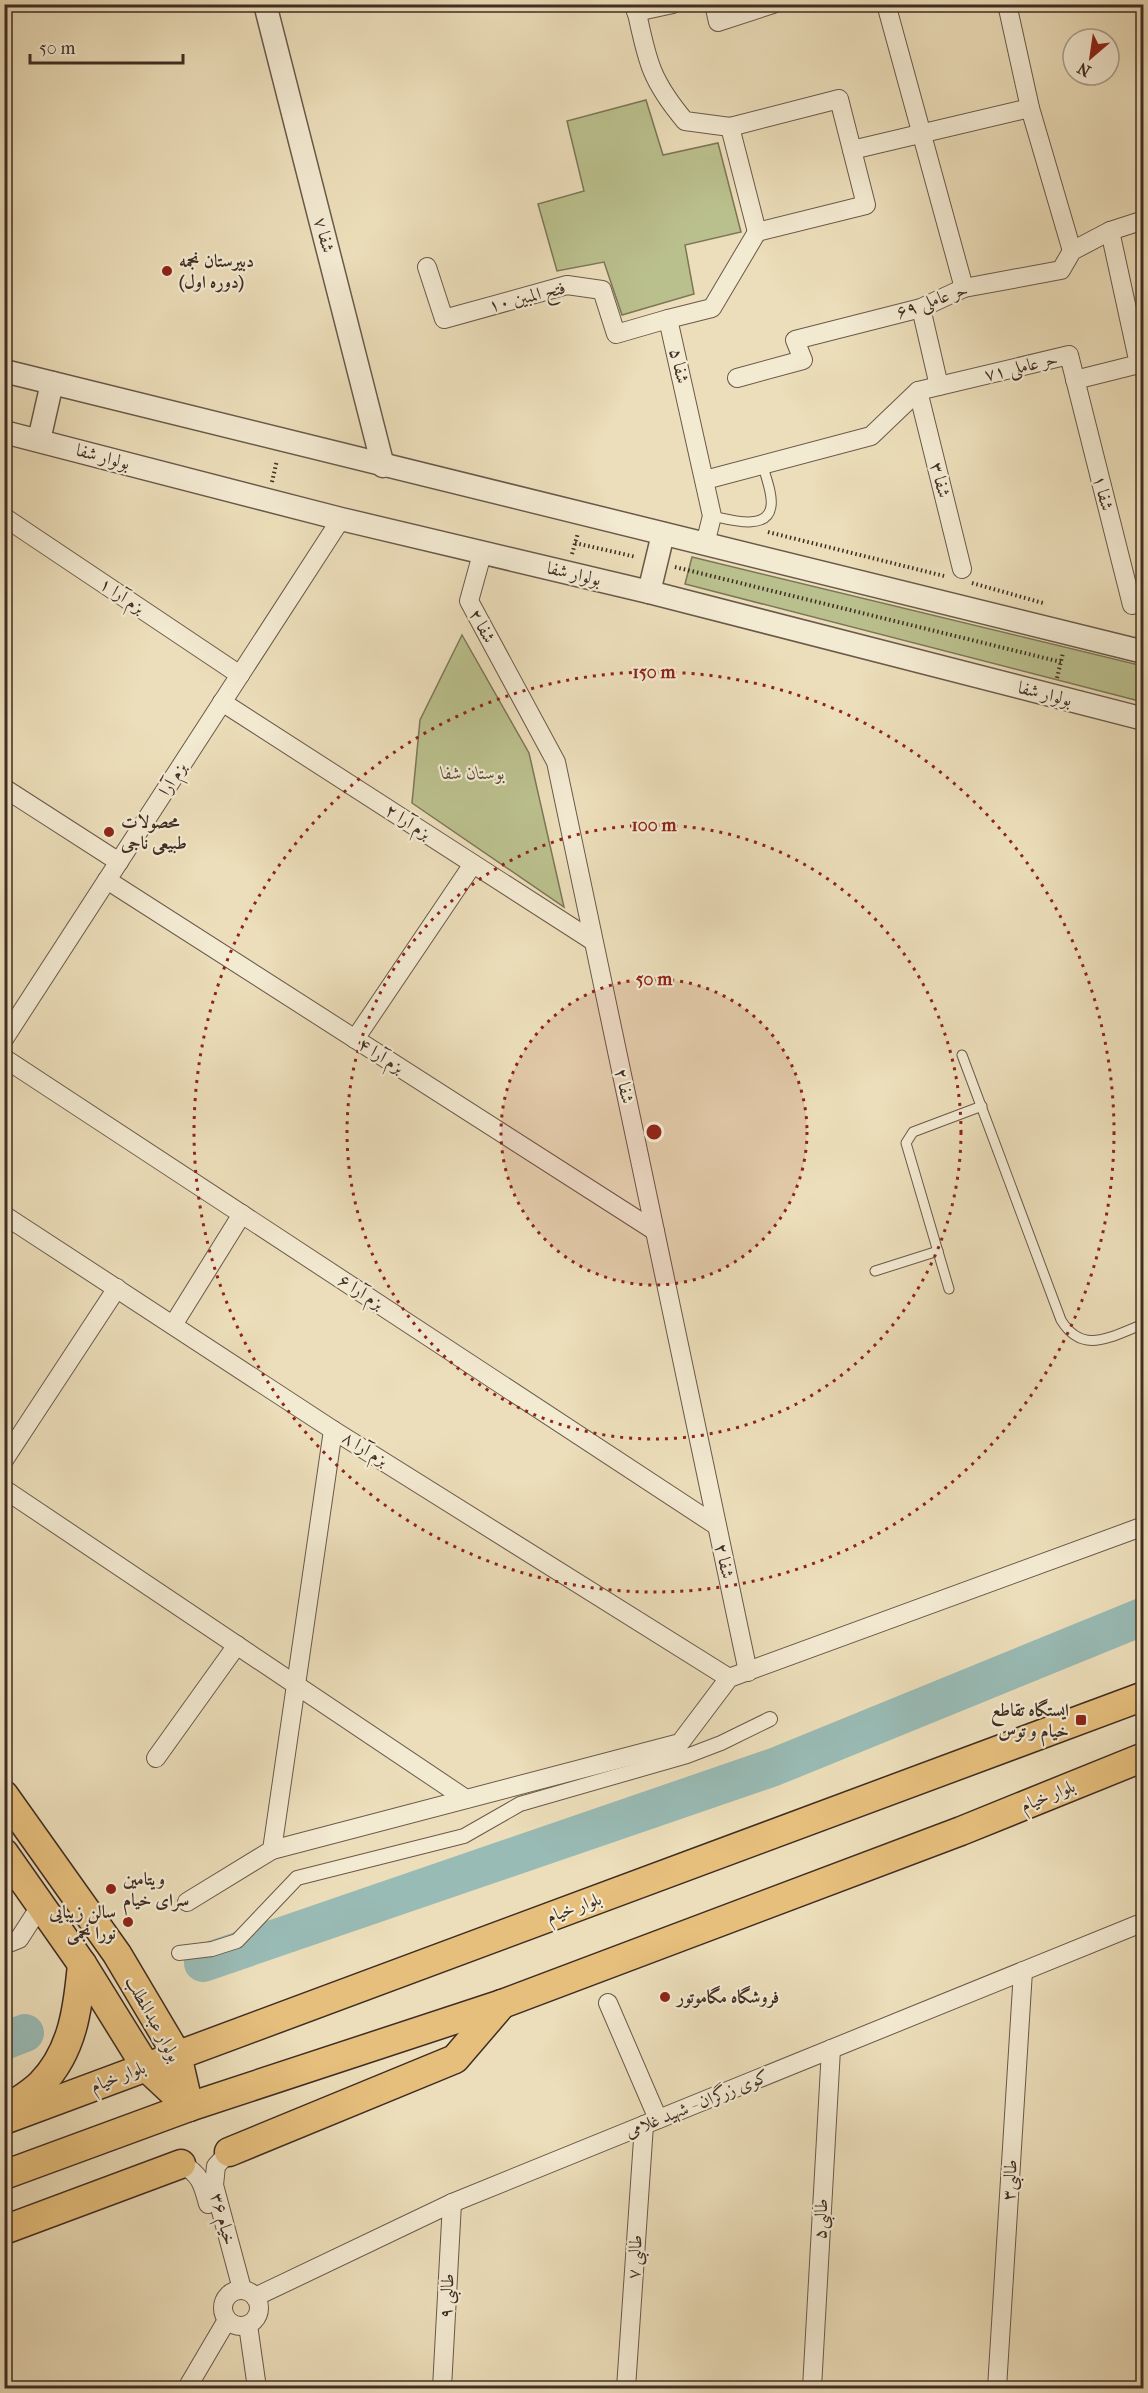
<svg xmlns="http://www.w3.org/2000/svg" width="1148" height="2393" font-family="'IM FELL French Canon',Amiri,serif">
	<rect width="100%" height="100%" fill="#ecdeba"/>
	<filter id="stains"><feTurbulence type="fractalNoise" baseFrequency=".00333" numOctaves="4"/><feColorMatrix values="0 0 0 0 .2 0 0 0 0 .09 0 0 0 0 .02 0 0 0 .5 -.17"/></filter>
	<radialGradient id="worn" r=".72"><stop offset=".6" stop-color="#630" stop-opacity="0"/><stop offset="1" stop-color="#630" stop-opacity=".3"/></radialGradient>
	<g fill="#bac08d" stroke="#7c7658" stroke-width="1.5">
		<polygon points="646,100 663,155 718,143 741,232 685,245 694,294 622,315 604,262 557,271 538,204 584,191 567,121"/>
		<polygon points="692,557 1143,666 1143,702 685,584"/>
		<polygon points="462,635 529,753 564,907 412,803 420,720"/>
	</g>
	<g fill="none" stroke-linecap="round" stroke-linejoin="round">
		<g stroke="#99bbb5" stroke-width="38">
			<polyline points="203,1963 774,1767 1144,1616"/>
			<polyline points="4,2041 25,2033"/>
		</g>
		<defs>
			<g id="service">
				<path d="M712,516C728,519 768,532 771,506C773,494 765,475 762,463"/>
				<path d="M962,1055L1061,1320C1083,1356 1111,1336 1144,1324"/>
				<polyline points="875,1271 938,1251"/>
				<polyline points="949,1289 906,1143 913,1132 982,1106"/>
			</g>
			<polyline id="pedestrian" points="179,1953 212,1949 237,1941 297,1878 464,1836 520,1804 687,1756 721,1743 770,1719"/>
			<g id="minor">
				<path d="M635,4C647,58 648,77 685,121L730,127L839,99L866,205L757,232L730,127"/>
				<polyline points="714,4 718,22 773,4"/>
				<polyline points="886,4 964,288"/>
				<polyline points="1007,4 1030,108 1072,251"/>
				<polyline points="636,12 673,4"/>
				<polyline points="852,150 1030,108"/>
				<polyline points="427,267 444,319 567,285 602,290 616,334 668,319"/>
				<polyline points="921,308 939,386"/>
				<polyline points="737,378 803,360 795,340 921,308 964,288 1061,270 1072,251 1110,231 1144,220"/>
				<polyline points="1075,380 1139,364 1110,231"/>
				<polyline points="918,391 962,569"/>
				<polyline points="705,480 871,436 918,391 1069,355 1132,605"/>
				<polyline points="4,517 240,675"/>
				<polyline points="705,544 712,516 668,319 712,308 757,232"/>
				<polyline points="482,554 469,601 556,762 748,1672"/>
				<polyline points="222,702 593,941"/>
				<polyline points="4,788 119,862"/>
				<polyline points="107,880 655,1231"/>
				<polyline points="4,1039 341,519"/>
				<polyline points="355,1039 473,864"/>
				<polyline points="4,1058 717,1526"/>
				<polyline points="4,1215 333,1430 729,1678"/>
				<polyline points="173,1325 242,1214"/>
				<polyline points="4,1460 117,1288"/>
				<polyline points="4,1489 466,1799"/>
				<polyline points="156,1758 237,1645"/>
				<polyline points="272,1850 333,1430"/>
				<polyline points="187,1902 272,1850 680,1743 729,1678 1144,1526"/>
				<polyline points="4,1945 19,1939 41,1905"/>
				<polyline points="608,2003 658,2119"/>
				<polyline points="229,2152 216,2166 214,2185 242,2289"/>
				<path d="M181,2164C200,2173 203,2185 208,2204"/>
				<circle cx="241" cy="2308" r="18"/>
				<polyline points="255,2297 452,2203 1144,1922"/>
				<polyline points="248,2325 257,2388"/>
				<polyline points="187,2388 227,2320"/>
				<polyline points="442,2388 452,2203"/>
				<polyline points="626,2388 644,2125"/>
				<polyline points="812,2388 831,2049"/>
				<polyline points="997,2388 1023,1971"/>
			</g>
			<g id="tertiary">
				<polyline points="265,4 383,466"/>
				<polyline points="4,371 1144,652"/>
				<polyline points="4,432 341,519 649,592 1144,719"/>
				<polyline points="39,440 52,383"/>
				<polyline points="649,592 663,534"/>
			</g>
			<g id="primary">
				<polyline points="4,1795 117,1954 177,2055 189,2107"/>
				<polyline points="4,1853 82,1964 146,2067 189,2107"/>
				<path d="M7,2109C18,2101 31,2094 41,2084C73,2051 78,2008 82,1964"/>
				<polyline points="4,2120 1144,1696"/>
				<polyline points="229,2152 455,2059 502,2004"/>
				<polyline points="4,2175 189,2107 502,2004 961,1831 1144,1757"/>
				<polyline points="4,2230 181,2164"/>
			</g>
		</defs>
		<use href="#service" stroke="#6a594a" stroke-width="11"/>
		<use href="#pedestrian" stroke="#6a594a" stroke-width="16"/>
		<use href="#minor" stroke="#6a594a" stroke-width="20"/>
		<use href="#tertiary" stroke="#6a594a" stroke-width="25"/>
		<use href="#primary" stroke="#3f2d24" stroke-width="31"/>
		<g stroke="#3f2d24" stroke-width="4" stroke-dasharray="1.5 3" stroke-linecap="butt">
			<polyline points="272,482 277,460"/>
			<polyline points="768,532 944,576"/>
			<polyline points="575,543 636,557"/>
			<polyline points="572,554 578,533"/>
			<polyline points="675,567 1061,662"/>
			<polyline points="972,583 1043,603"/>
			<polyline points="1057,678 1063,653"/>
		</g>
		<use href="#service" stroke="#f3ead2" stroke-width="9"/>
		<use href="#pedestrian" stroke="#f3ead2" stroke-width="14"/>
		<use href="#minor" stroke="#f3ead2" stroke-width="18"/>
		<use href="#tertiary" stroke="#f3ead2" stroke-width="22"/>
		<use href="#primary" stroke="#e6bf7d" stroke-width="28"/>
	</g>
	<circle cx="654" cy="1132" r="153" fill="#8f2418" fill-opacity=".12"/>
	<g fill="none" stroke="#8f2418" stroke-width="3" stroke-dasharray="3 6">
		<circle cx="654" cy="1132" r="153"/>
		<circle cx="654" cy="1132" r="307"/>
		<circle cx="654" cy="1132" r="460"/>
	</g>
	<g fill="#8f2418" stroke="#f3ead2" stroke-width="2">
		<circle cx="167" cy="271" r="6"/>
		<circle cx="109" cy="832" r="6"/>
		<rect x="1075" y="1714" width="12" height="12" rx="3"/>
		<circle cx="111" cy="1889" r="6"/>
		<circle cx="128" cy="1922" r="6"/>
		<circle cx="665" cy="1997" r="6"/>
	</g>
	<g text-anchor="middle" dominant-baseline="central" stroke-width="4.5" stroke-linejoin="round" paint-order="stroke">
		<g font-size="18" fill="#3f2d24" stroke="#f3ead2">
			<text transform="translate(324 235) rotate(76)">شفا ۷</text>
			<text transform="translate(527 297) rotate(-14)">فتح المبین ۱۰</text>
			<text transform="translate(932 301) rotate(-19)">حر عاملی ۶۹</text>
			<text transform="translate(679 366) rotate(77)">شفا ۵</text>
			<text transform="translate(1021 367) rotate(-13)">حر عاملی ۷۱</text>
			<text transform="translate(103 457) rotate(15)">بولوار شفا</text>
			<text transform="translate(940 480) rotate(76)">شفا ۳</text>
			<text transform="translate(1103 493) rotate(76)">شفا ۱</text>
			<text transform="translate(574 574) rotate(13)">بولوار شفا</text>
			<text transform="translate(122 596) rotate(34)">بزم آرا ۱</text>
			<text transform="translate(482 626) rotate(62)">شفا ۲</text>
			<text transform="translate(1045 694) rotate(14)">بولوار شفا</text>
			<text transform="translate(173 779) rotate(-57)">بزم آرا</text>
			<text transform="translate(408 822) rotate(33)">بزم آرا ۲</text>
			<text transform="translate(381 1056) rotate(33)">بزم آرا ۴</text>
			<text transform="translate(624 1086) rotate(78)">شفا ۲</text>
			<text transform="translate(361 1292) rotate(33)">بزم آرا ۶</text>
			<text transform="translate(365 1449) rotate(32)">بزم آرا ۸</text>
			<text transform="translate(724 1561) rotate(78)">شفا ۲</text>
			<text transform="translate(1048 1796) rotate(-22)">بلوار خیام</text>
			<text transform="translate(574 1908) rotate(-20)">بلوار خیام</text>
			<text transform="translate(153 2019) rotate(61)">بولوار عبدالمطلب</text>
			<text transform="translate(118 2077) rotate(-21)">بلوار خیام</text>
			<text transform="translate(697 2104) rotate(-22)">کوی زرگران - شهید غلامی</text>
			<text transform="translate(1010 2180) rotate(-86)">طالبی۳</text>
			<text transform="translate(223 2219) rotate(75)">خیام ۳۶</text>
			<text transform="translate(821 2219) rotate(-87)">طالبی۵</text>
			<text transform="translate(635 2257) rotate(-86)">طالبی ۷</text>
			<text transform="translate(447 2296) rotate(-87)">طالبی ۹</text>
		</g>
		<g font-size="18" font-weight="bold" fill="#3f2d24" stroke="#f3ead2" text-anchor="start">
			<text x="179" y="261">دبیرستان نجمه<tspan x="179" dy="21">(دوره اول)</tspan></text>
			<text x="121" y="822">محصولات<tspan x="121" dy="21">طبیعی ناجی</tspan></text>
			<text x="1069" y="1710" text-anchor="end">ایستگاه تقاطع<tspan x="1069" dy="21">خیام و توس</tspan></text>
			<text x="123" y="1879">ویتامین<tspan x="123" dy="21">سرای خیام</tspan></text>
			<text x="116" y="1912" text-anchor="end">سالن زیبایی<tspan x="116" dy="21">نورا نجمی</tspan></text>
			<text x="677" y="1997">فروشگاه مگاموتور</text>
		</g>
		<g font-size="18" font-style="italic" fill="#584a39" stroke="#f3ead2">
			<text x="473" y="773">بوستان شفا</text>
		</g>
	</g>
	<circle cx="654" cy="1132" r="9" fill="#8f2418" stroke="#f3ead2" stroke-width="3"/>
	<g font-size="18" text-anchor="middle" font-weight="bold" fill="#8f2418" stroke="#f3ead2" stroke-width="4.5" stroke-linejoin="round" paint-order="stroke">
		<text x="654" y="678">150 m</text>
		<text x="654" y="831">100 m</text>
		<text x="654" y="985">50 m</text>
	</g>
	<rect width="1148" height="2393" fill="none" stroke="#ecdeba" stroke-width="24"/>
	<rect x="6" y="6" width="1136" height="2381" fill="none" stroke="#3f2d24" stroke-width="3"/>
	<rect x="12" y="12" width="1124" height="2369" fill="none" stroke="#3f2d24" stroke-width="1.5"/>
	<g transform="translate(1091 57) rotate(209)"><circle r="28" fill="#f3ead2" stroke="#ab9e8c" stroke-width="1.5"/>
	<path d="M0-4.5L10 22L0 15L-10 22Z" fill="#8f2418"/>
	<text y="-9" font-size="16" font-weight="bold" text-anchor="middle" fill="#3f2d24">N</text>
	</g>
	<path d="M30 54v9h153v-9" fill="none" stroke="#3f2d24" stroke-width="3"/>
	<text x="39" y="54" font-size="18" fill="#3f2d24" stroke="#f3ead2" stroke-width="4.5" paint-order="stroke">50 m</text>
	<rect width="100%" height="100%" filter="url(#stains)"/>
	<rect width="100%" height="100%" fill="url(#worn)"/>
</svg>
